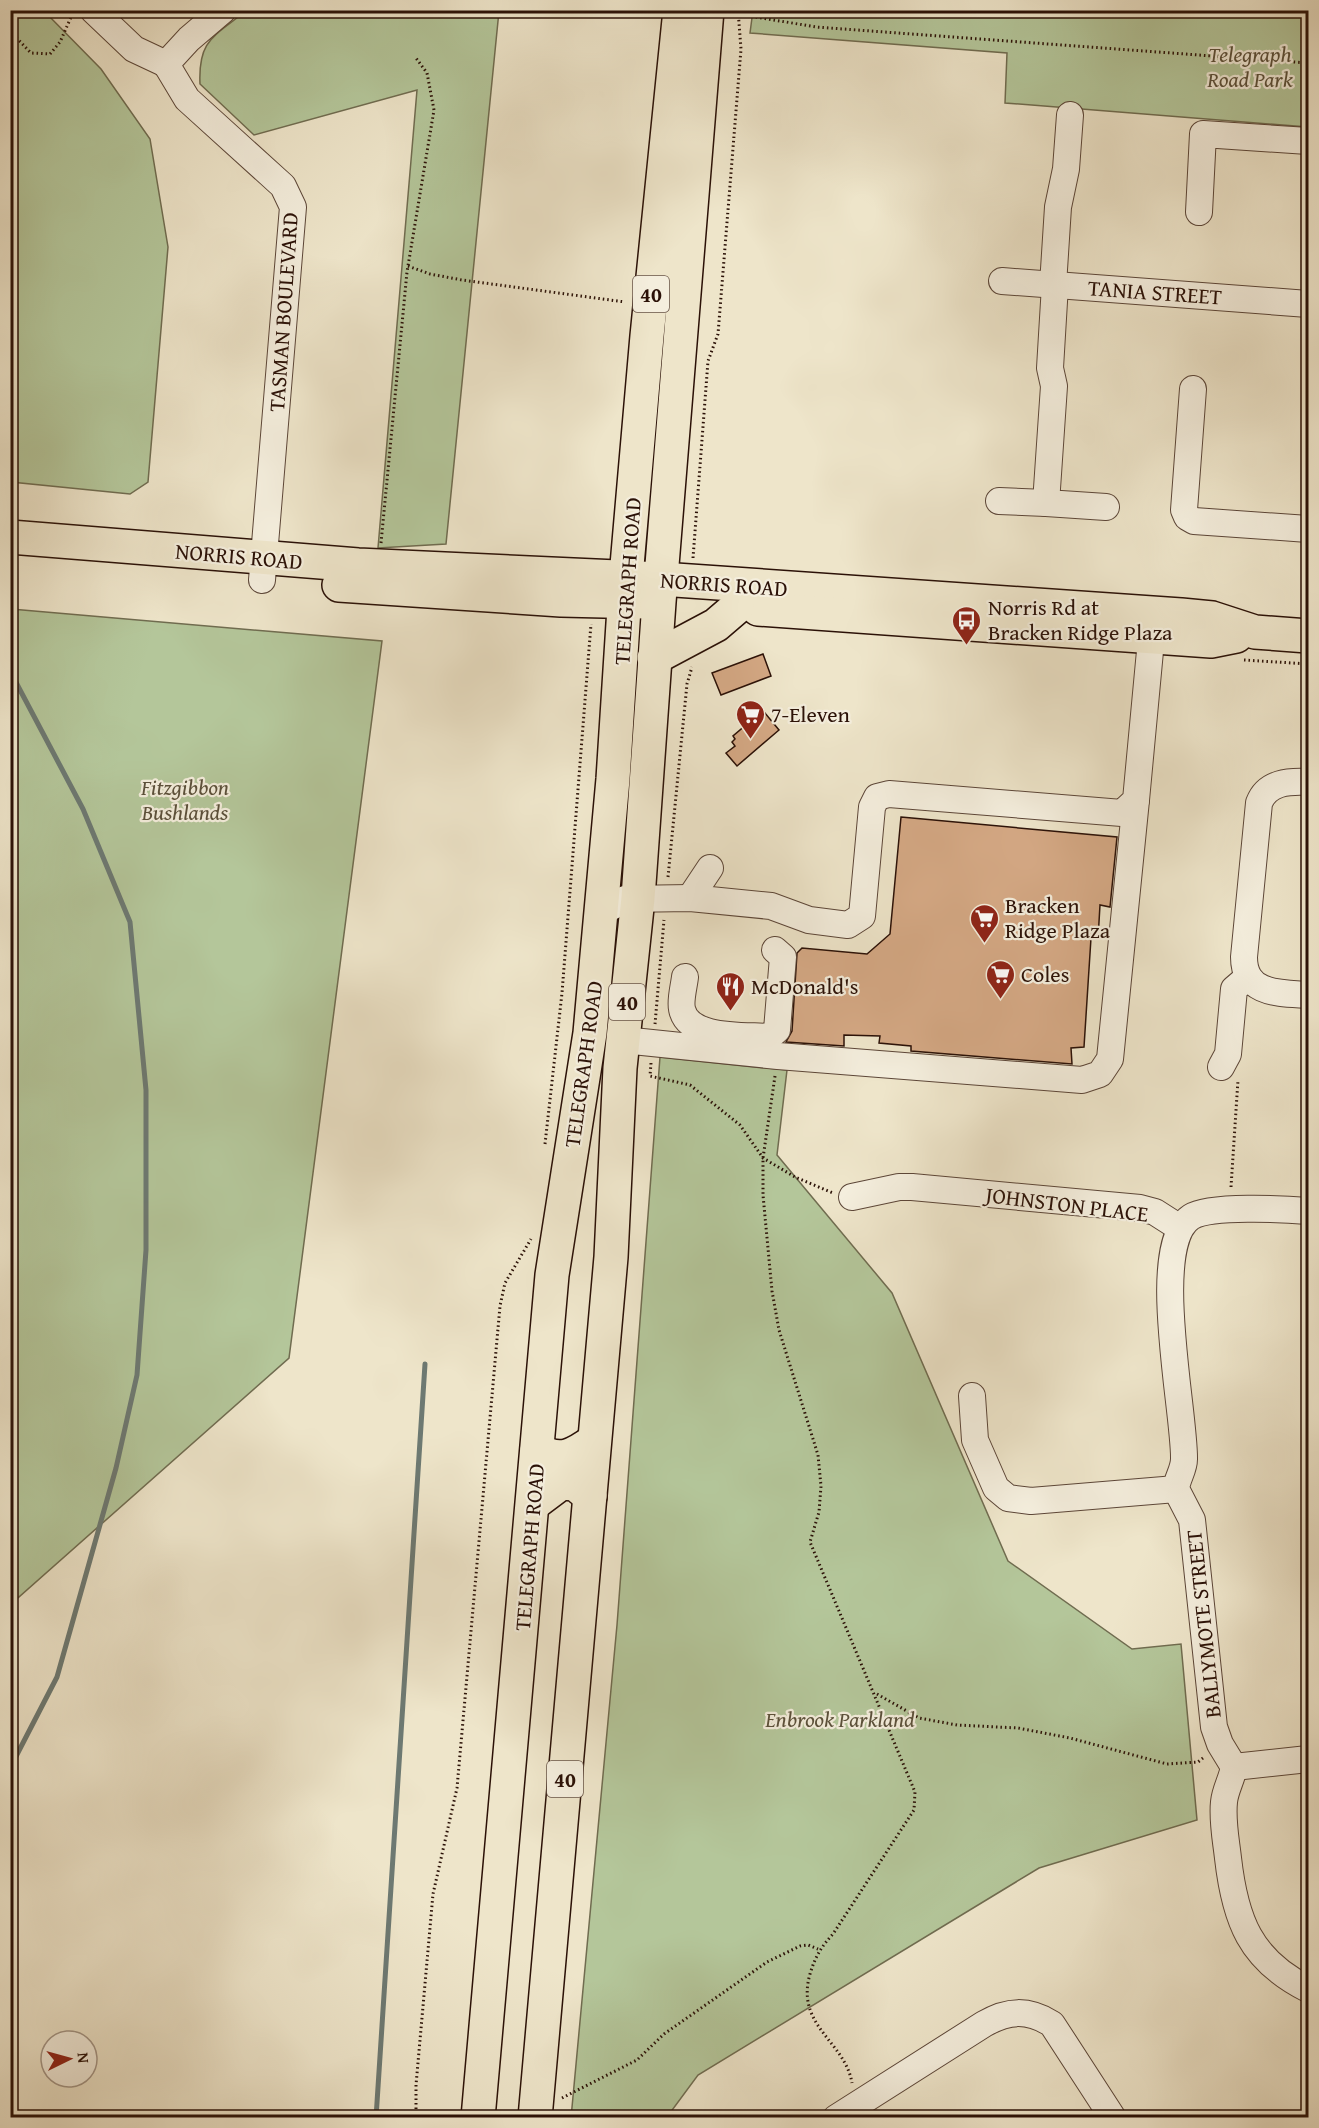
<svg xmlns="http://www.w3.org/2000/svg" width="1319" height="2128" font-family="'Gentium Book Plus',serif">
	<rect width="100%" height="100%" fill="#eee5ca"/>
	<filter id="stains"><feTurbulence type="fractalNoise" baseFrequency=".00333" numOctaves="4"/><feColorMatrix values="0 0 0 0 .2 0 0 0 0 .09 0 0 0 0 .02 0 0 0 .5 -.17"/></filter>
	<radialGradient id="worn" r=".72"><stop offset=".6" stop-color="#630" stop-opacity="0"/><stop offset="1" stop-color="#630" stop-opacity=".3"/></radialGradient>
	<g fill="#b4c69a" stroke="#706c50" stroke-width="1.5">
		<path d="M247,10L499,11L446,544L378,548L417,90L254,135L200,84C198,39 214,37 247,10Z"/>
		<polygon points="753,10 1308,11 1308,127 1005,103 1007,53 750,33"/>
		<polygon points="10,11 44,11 101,69 150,139 168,247 148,482 130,494 11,482"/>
		<polygon points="11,609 382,641 289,1358 11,1604"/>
		<polygon points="660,1057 787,1070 777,1155 892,1293 1008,1561 1132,1649 1181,1644 1197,1820 1039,1868 698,2075 667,2117 571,2118 617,1625"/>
	</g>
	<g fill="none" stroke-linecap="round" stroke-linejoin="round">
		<g stroke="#6d7972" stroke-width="5">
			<polyline points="10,348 10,381"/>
			<polyline points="10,671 83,809 130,922 146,1090 146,1250 137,1375 116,1468 57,1677 10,1768"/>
			<polyline points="376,2118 425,1364"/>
		</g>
	</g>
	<g fill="#d4a884" stroke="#2b1107" stroke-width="1.5">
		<polygon points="763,654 771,676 721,695 712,673"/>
		<polygon points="760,713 762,716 765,713 779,730 737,766 726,753 735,746 732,742 735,739 733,736"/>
		<polygon points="901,817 1117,837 1110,907 1100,905 1098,939 1091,938 1084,1047 1071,1048 1072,1064 911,1051 911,1046 879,1043 880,1036 844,1035 844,1046 786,1042 792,1031 797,953 802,948 867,954 890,934"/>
	</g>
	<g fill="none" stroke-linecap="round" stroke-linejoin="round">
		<defs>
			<g id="minor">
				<polyline points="93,10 134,49 166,64"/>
				<polyline points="223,10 189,39 166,64 187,99 283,186 293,207 262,580"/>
				<polyline points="1199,212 1203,134 1308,141"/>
				<polyline points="1002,281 1308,304"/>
				<polyline points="1053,285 1058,207 1066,169 1070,115"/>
				<polyline points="1055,285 1050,368 1054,386 1046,503 1106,507"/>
				<polyline points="1193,389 1184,510 1187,517 1194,521 1308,529"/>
				<polyline points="999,501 1046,503"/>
				<path d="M1308,782C1289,781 1267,782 1259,803L1244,957C1244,995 1280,993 1308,995"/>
				<polyline points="690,898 710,868"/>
				<polyline points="601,913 625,899 690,898 771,906 809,920 848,925 862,916 872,807 877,797 889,794 1122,813 1136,800 1153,619"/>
				<path d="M685,977C684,986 680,1000 682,1009C688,1040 746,1035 769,1037L777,1030L783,957L775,950"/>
				<polyline points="623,1040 778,1056 1082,1080 1100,1074 1110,1059 1136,800"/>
				<polyline points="1221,1067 1228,1054 1234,989 1248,977"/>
				<polyline points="852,1197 899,1187 912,1187 1140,1208 1155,1212 1180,1228"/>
				<path d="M1308,1211C1284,1209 1210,1205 1191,1217C1148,1245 1185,1412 1184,1459C1184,1470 1177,1478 1176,1489L1192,1520L1214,1727L1220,1744L1234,1767C1232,1779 1225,1790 1224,1802C1222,1821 1226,1840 1228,1858C1235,1920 1250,1960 1308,1989"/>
				<polyline points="972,1396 975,1440 996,1488 1008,1498 1031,1501 1176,1489"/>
				<polyline points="1234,1767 1308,1759"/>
				<path d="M836,2118L984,2024C1008,2010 1028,2009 1052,2024L1113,2118"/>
			</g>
			<g id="major">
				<polyline points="10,537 358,565 661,579 1181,615 1212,618 1255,632 1308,636"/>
				<polyline points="339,585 561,600 647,602"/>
				<polyline points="758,609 1211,641 1236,636"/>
				<polyline points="654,658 716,625 737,607"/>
				<path d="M537,1450C561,1463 573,1456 594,1441"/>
				<polyline points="533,1504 561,1483 575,1484 590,1496"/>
				<polyline points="478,2118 552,1275 590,1033 613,779 626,577 647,336 680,10"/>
				<polyline points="535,2118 611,1257 620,1068 638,898 659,602 707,10"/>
			</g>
		</defs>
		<use href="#minor" stroke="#5c4638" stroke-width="28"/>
		<use href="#major" stroke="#2b1107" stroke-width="36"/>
		<g stroke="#2b1107" stroke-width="3" stroke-dasharray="1.5 3" stroke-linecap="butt">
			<polyline points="738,14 816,27 1308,63"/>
			<polyline points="10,31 31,53 50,54 60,42 72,15"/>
			<polyline points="408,266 430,274 462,280 625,302"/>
			<polyline points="381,543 407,272 434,110 427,73 416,58"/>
			<polyline points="693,558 708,361 718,334 741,49 738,10"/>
			<polyline points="1244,660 1308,664"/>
			<polyline points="668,877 687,684 692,667"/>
			<polyline points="655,1024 664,920"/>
			<polyline points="651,1063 650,1076 690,1085 740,1125 763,1158 795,1177 833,1193"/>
			<path d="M775,1076L763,1158V1195L772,1291L779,1330L818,1455L821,1486L819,1512L810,1542L915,1792L914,1810L833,1934C821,1947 815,1957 810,1974C795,2026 845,2041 852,2083"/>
			<polyline points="545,1144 562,993 591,624"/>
			<polyline points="1231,1187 1238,1080"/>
			<polyline points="877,1694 919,1718 957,1725 1018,1728 1070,1738 1167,1764 1198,1762 1203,1758"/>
			<polyline points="562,2098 637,2060 664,2034 767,1962 800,1946 808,1945 818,1949"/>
			<polyline points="416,2118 416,2085 433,1894 457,1788 500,1306 505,1283 531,1239"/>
		</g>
		<use href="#minor" stroke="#f4eedd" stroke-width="26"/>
		<use href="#major" stroke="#eee5ca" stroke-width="33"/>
	</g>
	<defs>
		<symbol id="bus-pin" viewBox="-11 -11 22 30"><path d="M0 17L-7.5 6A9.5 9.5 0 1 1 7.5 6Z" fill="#8f2418" stroke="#f4eedd"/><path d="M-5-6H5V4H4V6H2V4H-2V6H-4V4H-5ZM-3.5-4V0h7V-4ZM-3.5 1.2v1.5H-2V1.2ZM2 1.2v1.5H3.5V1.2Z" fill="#fff"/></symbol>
		<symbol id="supermarket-pin" viewBox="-11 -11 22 30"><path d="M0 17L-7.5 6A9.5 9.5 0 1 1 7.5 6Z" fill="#8f2418" stroke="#f4eedd"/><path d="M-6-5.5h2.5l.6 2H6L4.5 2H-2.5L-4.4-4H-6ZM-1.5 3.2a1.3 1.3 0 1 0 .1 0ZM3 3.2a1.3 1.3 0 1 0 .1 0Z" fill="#fff"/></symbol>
		<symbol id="restaurant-pin" viewBox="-11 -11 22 30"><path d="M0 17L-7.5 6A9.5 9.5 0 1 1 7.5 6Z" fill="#8f2418" stroke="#f4eedd"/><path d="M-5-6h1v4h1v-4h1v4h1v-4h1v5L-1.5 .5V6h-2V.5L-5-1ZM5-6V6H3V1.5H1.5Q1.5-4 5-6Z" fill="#fff"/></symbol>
	</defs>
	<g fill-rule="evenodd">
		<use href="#bus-pin" x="950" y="604" width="33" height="45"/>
		<use href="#supermarket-pin" x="734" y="698" width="33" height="45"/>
		<use href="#supermarket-pin" x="968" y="902" width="33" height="45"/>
		<use href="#supermarket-pin" x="984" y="958" width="33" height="45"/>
		<use href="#restaurant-pin" x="714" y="970" width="33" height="45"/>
	</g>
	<g text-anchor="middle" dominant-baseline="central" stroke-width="4.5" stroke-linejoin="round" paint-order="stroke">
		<g fill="#f4eedd" stroke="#675347" stroke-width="1.5">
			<rect x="633" y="276" width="36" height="36" rx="4.5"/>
			<rect x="609" y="984" width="36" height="36" rx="4.5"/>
			<rect x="547" y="1761" width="36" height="36" rx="4.5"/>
		</g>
		<g font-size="21" font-weight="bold" fill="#2b1107">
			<text x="651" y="294">40</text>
			<text x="627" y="1002">40</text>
			<text x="565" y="1779">40</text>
		</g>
		<g font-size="22" font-style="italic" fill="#5b503a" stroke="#f4eedd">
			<text x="1250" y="54">Telegraph<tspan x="1250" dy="25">Road Park</tspan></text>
			<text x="185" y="787">Fitzgibbon<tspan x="185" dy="25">Bushlands</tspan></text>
			<text x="840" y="1719">Enbrook Parkland</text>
		</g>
		<g font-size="22" fill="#2b1107" stroke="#f4eedd">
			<text transform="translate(1155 292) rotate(4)">TANIA STREET</text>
			<text transform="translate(283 312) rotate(-86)">TASMAN BOULEVARD</text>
			<text transform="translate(239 556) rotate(5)">NORRIS ROAD</text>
			<text transform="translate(627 581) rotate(-86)">TELEGRAPH ROAD</text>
			<text transform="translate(724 584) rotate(4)">NORRIS ROAD</text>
			<text transform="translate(583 1064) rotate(-82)">TELEGRAPH ROAD</text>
			<text transform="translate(1067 1204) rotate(7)">JOHNSTON PLACE</text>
			<text transform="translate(529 1547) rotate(-85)">TELEGRAPH ROAD</text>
			<text transform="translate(1203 1624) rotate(-96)">BALLYMOTE STREET</text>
		</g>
		<g font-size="22" fill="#2b1107" stroke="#f4eedd" text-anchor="start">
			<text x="988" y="607">Norris Rd at<tspan x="988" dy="25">Bracken Ridge Plaza</tspan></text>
			<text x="771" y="714">7-Eleven</text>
			<text x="1005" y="905">Bracken<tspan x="1005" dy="25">Ridge Plaza</tspan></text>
			<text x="1021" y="974">Coles</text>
			<text x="751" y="986">McDonald's</text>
		</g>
	</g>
	<rect width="1319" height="2128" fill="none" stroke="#eee5ca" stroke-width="36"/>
	<rect x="12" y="12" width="1295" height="2104" fill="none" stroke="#2b1107" stroke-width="3"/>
	<rect x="18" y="18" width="1283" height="2092" fill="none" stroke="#2b1107" stroke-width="1.5"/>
	<g transform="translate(69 2059) rotate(85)"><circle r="28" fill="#f4eedd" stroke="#a49687" stroke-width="1.5"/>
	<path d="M0-4.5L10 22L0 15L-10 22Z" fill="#8f2418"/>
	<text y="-9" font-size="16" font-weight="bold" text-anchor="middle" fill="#2b1107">N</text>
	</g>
	<rect width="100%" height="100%" filter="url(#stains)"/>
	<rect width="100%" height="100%" fill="url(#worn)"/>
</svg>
